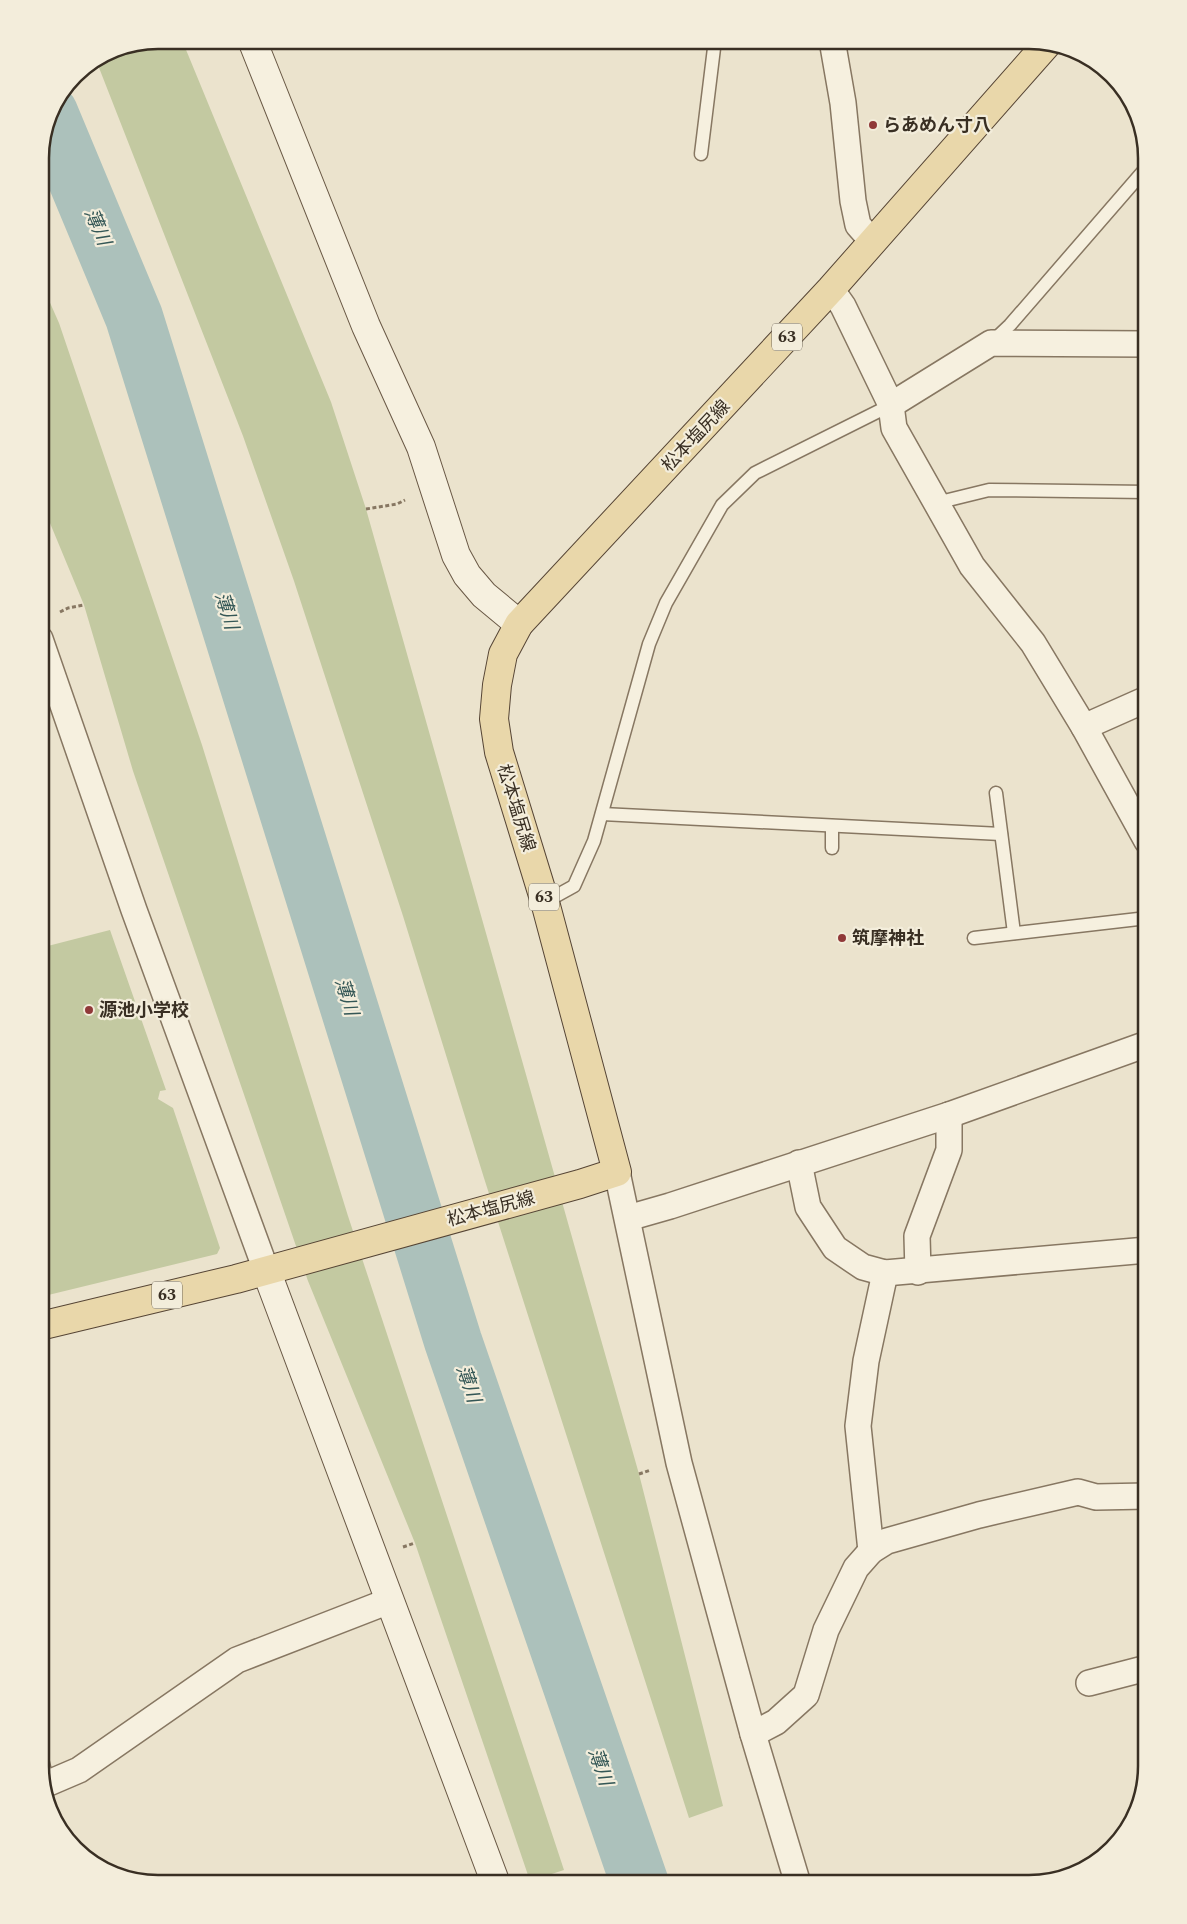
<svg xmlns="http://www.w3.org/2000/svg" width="1187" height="1924" font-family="Spectral,'Noto Sans JP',serif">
	<rect width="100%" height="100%" fill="#ebe3cd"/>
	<g fill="#c3c9a1">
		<polygon points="158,40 182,40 331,402 366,509 639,1474 723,1806 689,1818 484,1178 403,916 294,581 243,436 96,60 113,49"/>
		<polygon points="40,280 59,323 202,745 348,1216 564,1870 530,1881 415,1543 308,1281 133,771 84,605 40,499"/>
		<polygon points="110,930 166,1090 160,1091 158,1099 173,1108 220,1248 217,1254 40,1297 40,948"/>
	</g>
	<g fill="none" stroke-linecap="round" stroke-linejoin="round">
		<polyline stroke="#acc1bb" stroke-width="58" points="49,113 134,317 453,1341 640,1884"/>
		<defs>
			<g id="lane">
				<polyline points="701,154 715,40"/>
				<polyline points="991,343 1010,325 1147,167"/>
				<polyline points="936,503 989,490 1147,492"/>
				<polyline points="996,793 1014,933"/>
				<polyline points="602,814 1001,834"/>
				<polyline points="832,826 832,848"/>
				<polyline points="545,902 574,886 594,841 649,644 666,603 722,505 755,473 891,405"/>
				<polyline points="974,938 1147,918"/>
				<polyline points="40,1751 48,1784"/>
			</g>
			<g id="street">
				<polyline points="832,40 843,103 853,201 858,225 873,242"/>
				<polyline points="831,289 843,306 891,405 894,428 972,566 1033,643 1084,727 1147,841"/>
				<polyline points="891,405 991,343 1147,344"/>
				<polyline points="40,639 134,910 266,1270"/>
				<polyline points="1084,727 1147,699"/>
				<polyline points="799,1163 808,1207 835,1248 863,1267 885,1273 1147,1250"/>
				<polyline points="617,1172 679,1463 753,1734 798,1884"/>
				<polyline points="628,1218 670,1206 949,1115 1147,1044"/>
				<polyline points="918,1272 917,1236 949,1150 949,1115"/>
				<polyline points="871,1551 858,1426 866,1361 885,1273"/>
				<polyline points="1089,1683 1147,1668"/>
				<polyline points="753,1734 776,1722 806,1695 826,1630 856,1568 871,1551 887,1541 979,1515 1078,1492 1096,1497 1147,1496"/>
				<polyline points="44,1785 79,1770 237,1660 389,1601"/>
			</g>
			<g id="secondary">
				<polyline points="252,40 366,326 421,447 456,555 467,575 484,595 519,624"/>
				<polyline points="266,1270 496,1884"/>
			</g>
			<polyline id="primary" points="40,1326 236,1279 580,1184 617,1172 545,902 499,752 494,719 497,685 503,654 519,624 831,289 1047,44"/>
		</defs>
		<use href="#lane" stroke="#877762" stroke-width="15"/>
		<use href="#street" stroke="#877762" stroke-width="28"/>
		<use href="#secondary" stroke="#695845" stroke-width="30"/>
		<use href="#primary" stroke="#564535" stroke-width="30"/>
		<g stroke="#877762" stroke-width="3" stroke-dasharray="4 2.5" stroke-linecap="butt">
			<polyline points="366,509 397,504 405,500"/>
			<polyline points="60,612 68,608 84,605"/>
			<polyline points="639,1474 651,1470"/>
			<polyline points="403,1547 415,1543"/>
		</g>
		<use href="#lane" stroke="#f6f0df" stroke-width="12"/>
		<use href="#street" stroke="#f6f0df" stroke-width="25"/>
		<use href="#secondary" stroke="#f6f0df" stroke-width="28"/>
		<use href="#primary" stroke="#e9d7aa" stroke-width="28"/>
	</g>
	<g fill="#903938" stroke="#f3eddb" stroke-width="2">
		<circle cx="873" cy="125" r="5"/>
		<circle cx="842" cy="938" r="5"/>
		<circle cx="89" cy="1010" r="5"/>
	</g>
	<g text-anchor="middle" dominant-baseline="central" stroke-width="4.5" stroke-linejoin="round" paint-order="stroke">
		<g fill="#f3eddb" stroke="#71685a" stroke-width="1">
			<rect x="772" y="323.5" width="30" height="27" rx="4"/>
			<rect x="529" y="883.5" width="30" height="27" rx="4"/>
			<rect x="152" y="1281.5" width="30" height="27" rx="4"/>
		</g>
		<g font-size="16" font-weight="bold" fill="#392f23">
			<text x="787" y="337">63</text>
			<text x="544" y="897">63</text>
			<text x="167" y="1295">63</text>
		</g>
		<g font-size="18" font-weight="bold" fill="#392f23" stroke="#f3eddb" text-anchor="start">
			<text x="883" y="125">らあめん寸八</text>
			<text x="852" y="938">筑摩神社</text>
			<text x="99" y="1010">源池小学校</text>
		</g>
		<g font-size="18" fill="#392f23" stroke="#f3eddb">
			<text transform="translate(696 436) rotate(-47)">松本塩尻線</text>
			<text transform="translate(516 808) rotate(73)">松本塩尻線</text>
			<text transform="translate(491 1209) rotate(-15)">松本塩尻線</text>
		</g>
		<g font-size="19" font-style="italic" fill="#345756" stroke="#f3eddb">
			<text transform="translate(97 227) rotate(67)">薄川</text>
			<text transform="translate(226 611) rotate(73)">薄川</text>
			<text transform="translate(346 997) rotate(73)">薄川</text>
			<text transform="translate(468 1384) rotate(71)">薄川</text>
			<text transform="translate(600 1767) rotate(71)">薄川</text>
		</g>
	</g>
	<path d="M0 0H1187V1924H0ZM158 49H1029A109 109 0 0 1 1138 158V1766A109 109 0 0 1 1029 1875H158A109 109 0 0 1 49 1766V158A109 109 0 0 1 158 49Z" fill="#f3eddb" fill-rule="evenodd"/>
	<path fill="none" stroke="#392f23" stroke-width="2.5" d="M158 49H1029A109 109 0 0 1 1138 158V1766A109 109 0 0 1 1029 1875H158A109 109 0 0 1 49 1766V158A109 109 0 0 1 158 49Z"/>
</svg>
